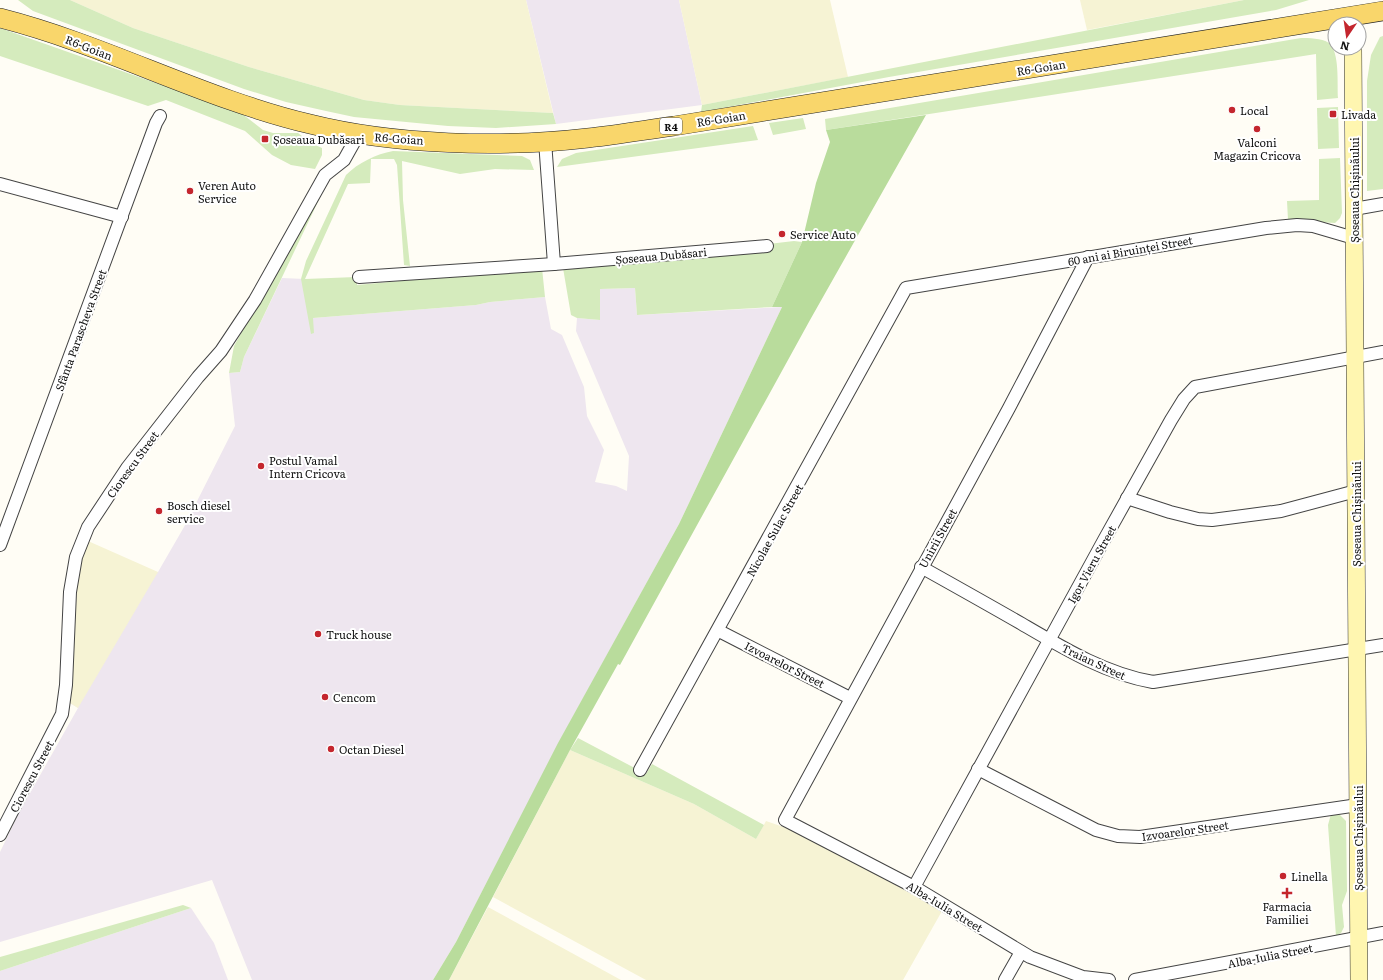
<svg xmlns="http://www.w3.org/2000/svg" width="1383" height="980" font-family="Literata,serif">
	<rect width="100%" height="100%" fill="#fffdf5"/>
	<g fill="#eee6ef">
		<polygon points="526,0 679,0 702,105 556,124"/>
		<polygon points="282,278 305,279 313,318 476,305 490,302 545,297 551,329 562,335 584,387 587,416 604,450 595,482 616,486 627,491 629,456 576,331 577,318 600,320 600,289 635,288 637,315 782,307 679,524 564,733 456,942 433,980 252,980 212,880 0,942 0,852 21,809 78,708 70,703 78,573 158,572 184,527 235,426 229,373 240,372 244,357"/>
		<polygon points="191,908 214,943 228,980 0,980 0,971"/>
	</g>
	<g fill="#f6f3d4">
		<polygon points="70,0 526,0 553,113 400,105 364,100 249,67 133,28"/>
		<polygon points="679,0 830,0 848,77 702,105"/>
		<polygon points="1080,0 1244,0 1087,30"/>
		<polygon points="88,541 158,572 78,708 70,703 78,573"/>
		<polygon points="570,750 694,804 756,839 766,821 804,834 942,911 903,980 646,980 493,897"/>
		<polygon points="488,907 621,980 449,980"/>
	</g>
	<g fill="#d5ebbd">
		<polygon points="18,0 70,0 133,28 249,67 364,100 400,105 553,113 556,124 496,128 448,126 354,117 326,111 286,102 244,89 33,11"/>
		<polygon points="1244,0 1309,0 1276,10 889,77 701,112 702,105"/>
		<polygon points="0,28 241,113 263,130 273,133 298,133 311,143 322,148 322,155 315,169 291,165 272,155 245,131 166,100 148,106 0,56"/>
		<polygon points="1383,36 1383,189 1367,191 1367,81 1371,55 1380,37"/>
		<path d="M1301,38C1309,38 1321,38 1329,43C1340,52 1337,84 1338,98L1317,100L1316,54L826,130L825,119Z"/>
		<polygon points="1338,107 1339,148 1318,149 1317,108"/>
		<polygon points="803,118 806,129 773,135 769,123"/>
		<polygon points="753,126 758,140 557,167 562,159 576,153"/>
		<path d="M393,151L522,156L530,160L534,170L495,169L460,174L402,161L403,200L410,266L404,265L397,165L394,159H371L370,183L348,184L305,279L356,277L357,285L542,268L545,297L490,302L476,305L313,318L314,333L311,334L301,279L306,261L346,175C358,163 376,154 393,151Z"/>
		<polygon points="1340,158 1342,213 1340,218 1335,223 1288,220 1287,201 1319,200 1319,159"/>
		<polygon points="326,180 325,187 244,357 240,372 229,373 234,346"/>
		<polygon points="794,241 802,242 772,307 637,315 635,288 600,289 600,320 577,318 571,315 563,268"/>
		<polygon points="578,738 646,774 652,764 764,825 756,839 694,804 570,750"/>
		<polygon points="1331,814 1339,814 1346,821 1347,891 1342,905 1344,927 1341,933 1336,936 1328,825"/>
		<polygon points="183,905 191,908 0,971 0,957"/>
	</g>
	<polygon fill="#b9dc9c" points="926,115 810,320 620,665 618,664 570,750 449,980 433,980 456,942 558,743 679,524 782,307 772,307 802,242 816,183 830,142 826,130"/>
	<g fill="none" stroke-linecap="round" stroke-linejoin="round">
		<defs>
			<g id="street">
				<polyline points="545,141 554,264"/>
				<polyline points="0,184 122,217"/>
				<polyline points="1354,209 1383,204"/>
				<polyline points="1088,257 1009,408 785,820 914,887 1030,957 1083,977 1109,980"/>
				<polyline points="359,277 554,264 767,246"/>
				<polyline points="1127,498 1170,512 1198,519 1212,520 1281,511 1356,491"/>
				<polyline points="0,545 156,123 160,116"/>
				<path d="M921,567C955,586 989,605 1022,624C1063,648 1106,674 1153,682L1383,645"/>
				<polyline points="719,631 850,698"/>
				<polyline points="978,769 1096,830 1118,836 1140,837 1358,805"/>
				<polyline points="640,770 906,288 1266,228 1297,225 1313,226 1354,238"/>
				<polyline points="0,835 62,714 66,685 70,592 76,557 88,527 127,468 198,377 221,351 255,300 325,175 344,160 358,135"/>
				<polyline points="914,887 1104,540 1171,420 1184,399 1195,387 1383,352"/>
				<polyline points="1005,980 1021,952"/>
				<polyline points="1135,980 1383,933"/>
			</g>
			<polyline id="secondary" points="1353,48 1359,980"/>
			<path id="primary" d="M0,18C106,45 204,99 310,124C394,145 502,148 588,138C617,135 645,130 674,126L1383,11"/>
		</defs>
		<use href="#street" stroke="#444" stroke-width="14"/>
		<use href="#secondary" stroke="#333" stroke-width="18"/>
		<use href="#primary" stroke="#222" stroke-width="20"/>
		<use href="#street" stroke="#fff" stroke-width="12"/>
		<use href="#secondary" stroke="#fff6b0" stroke-width="17"/>
		<use href="#primary" stroke="#f9d66b" stroke-width="19"/>
	</g>
	<g fill="#c4262e" stroke="#fff" stroke-width="1.5">
		<circle cx="1232" cy="110" r="4"/>
		<rect x="1329" y="110" width="8" height="8" rx="2"/>
		<circle cx="1257" cy="129" r="4"/>
		<rect x="261" y="135" width="8" height="8" rx="2"/>
		<circle cx="190" cy="191" r="4"/>
		<circle cx="782" cy="234" r="4"/>
		<circle cx="261" cy="466" r="4"/>
		<circle cx="159" cy="511" r="4"/>
		<circle cx="318" cy="634" r="4"/>
		<circle cx="325" cy="697" r="4"/>
		<circle cx="331" cy="749" r="4"/>
		<circle cx="1283" cy="876" r="4"/>
		<path d="M1285 887h4v4h4v4h-4v4h-4v-4h-4v-4h4z"/>
	</g>
	<g text-anchor="middle" dominant-baseline="central" stroke-width="4" stroke-linejoin="round" paint-order="stroke">
		<rect fill="#fff" stroke="#585858" stroke-width="1" x="660" y="118" width="22" height="16" rx="3"/>
		<g font-size="10" font-weight="bold" fill="#111">
			<text x="671" y="126">R4</text>
		</g>
		<g font-size="11" fill="#111" stroke="#fff">
			<text transform="translate(89 47) rotate(21)">R6-Goian</text>
			<text transform="translate(1041 67) rotate(-9)">R6-Goian</text>
			<text transform="translate(721 118) rotate(-9)">R6-Goian</text>
			<text transform="translate(399 138) rotate(4)">R6-Goian</text>
			<text transform="translate(1354 190) rotate(-90)">Șoseaua Chișinăului</text>
			<text transform="translate(1130 250) rotate(-10)">60 ani ai Biruinței Street</text>
			<text transform="translate(661 255) rotate(-5)">Șoseaua Dubăsari</text>
			<text transform="translate(80 330) rotate(-70)">Sfânta Parascheva Street</text>
			<text transform="translate(132 464) rotate(-54)">Ciorescu Street</text>
			<text transform="translate(1356 514) rotate(-90)">Șoseaua Chișinăului</text>
			<text transform="translate(774 530) rotate(-61)">Nicolae Sulac Street</text>
			<text transform="translate(937 538) rotate(-61)">Unirii Street</text>
			<text transform="translate(1091 564) rotate(-61)">Igor Vieru Street</text>
			<text transform="translate(1094 661) rotate(25)">Traian Street</text>
			<text transform="translate(785 664) rotate(27)">Izvoarelor Street</text>
			<text transform="translate(31 776) rotate(-62)">Ciorescu Street</text>
			<text transform="translate(1185 830) rotate(-8)">Izvoarelor Street</text>
			<text transform="translate(1358 838) rotate(-90)">Șoseaua Chișinăului</text>
			<text transform="translate(945 906) rotate(31)">Alba-Iulia Street</text>
			<text transform="translate(1270 955) rotate(-11)">Alba-Iulia Street</text>
		</g>
		<g font-size="11" fill="#111" stroke="#fff" text-anchor="start">
			<text x="1240" y="110">Local</text>
			<text x="1341" y="114">Livada</text>
			<text x="273" y="139">Șoseaua Dubăsari</text>
			<text x="1257" y="142" text-anchor="middle">Valconi<tspan x="1257" dy="13">Magazin Cricova</tspan></text>
			<text x="198" y="185">Veren Auto<tspan x="198" dy="13">Service</tspan></text>
			<text x="790" y="234">Service Auto</text>
			<text x="269" y="460">Postul Vamal<tspan x="269" dy="13">Intern Cricova</tspan></text>
			<text x="167" y="505">Bosch diesel<tspan x="167" dy="13">service</tspan></text>
			<text x="326" y="634">Truck house</text>
			<text x="333" y="697">Cencom</text>
			<text x="339" y="749">Octan Diesel</text>
			<text x="1291" y="876">Linella</text>
			<text x="1287" y="906" text-anchor="middle">Farmacia<tspan x="1287" dy="13">Familiei</tspan></text>
		</g>
	</g>
	<g transform="translate(1347 36) rotate(193)"><circle r="19" fill="#ffffff" stroke="#a0a0a0"/>
	<path d="M0-3L7 15L0 10L-7 15Z" fill="#c4262e"/>
	<text y="-6" font-size="11" font-weight="bold" text-anchor="middle" fill="#111111">N</text>
	</g>
</svg>
